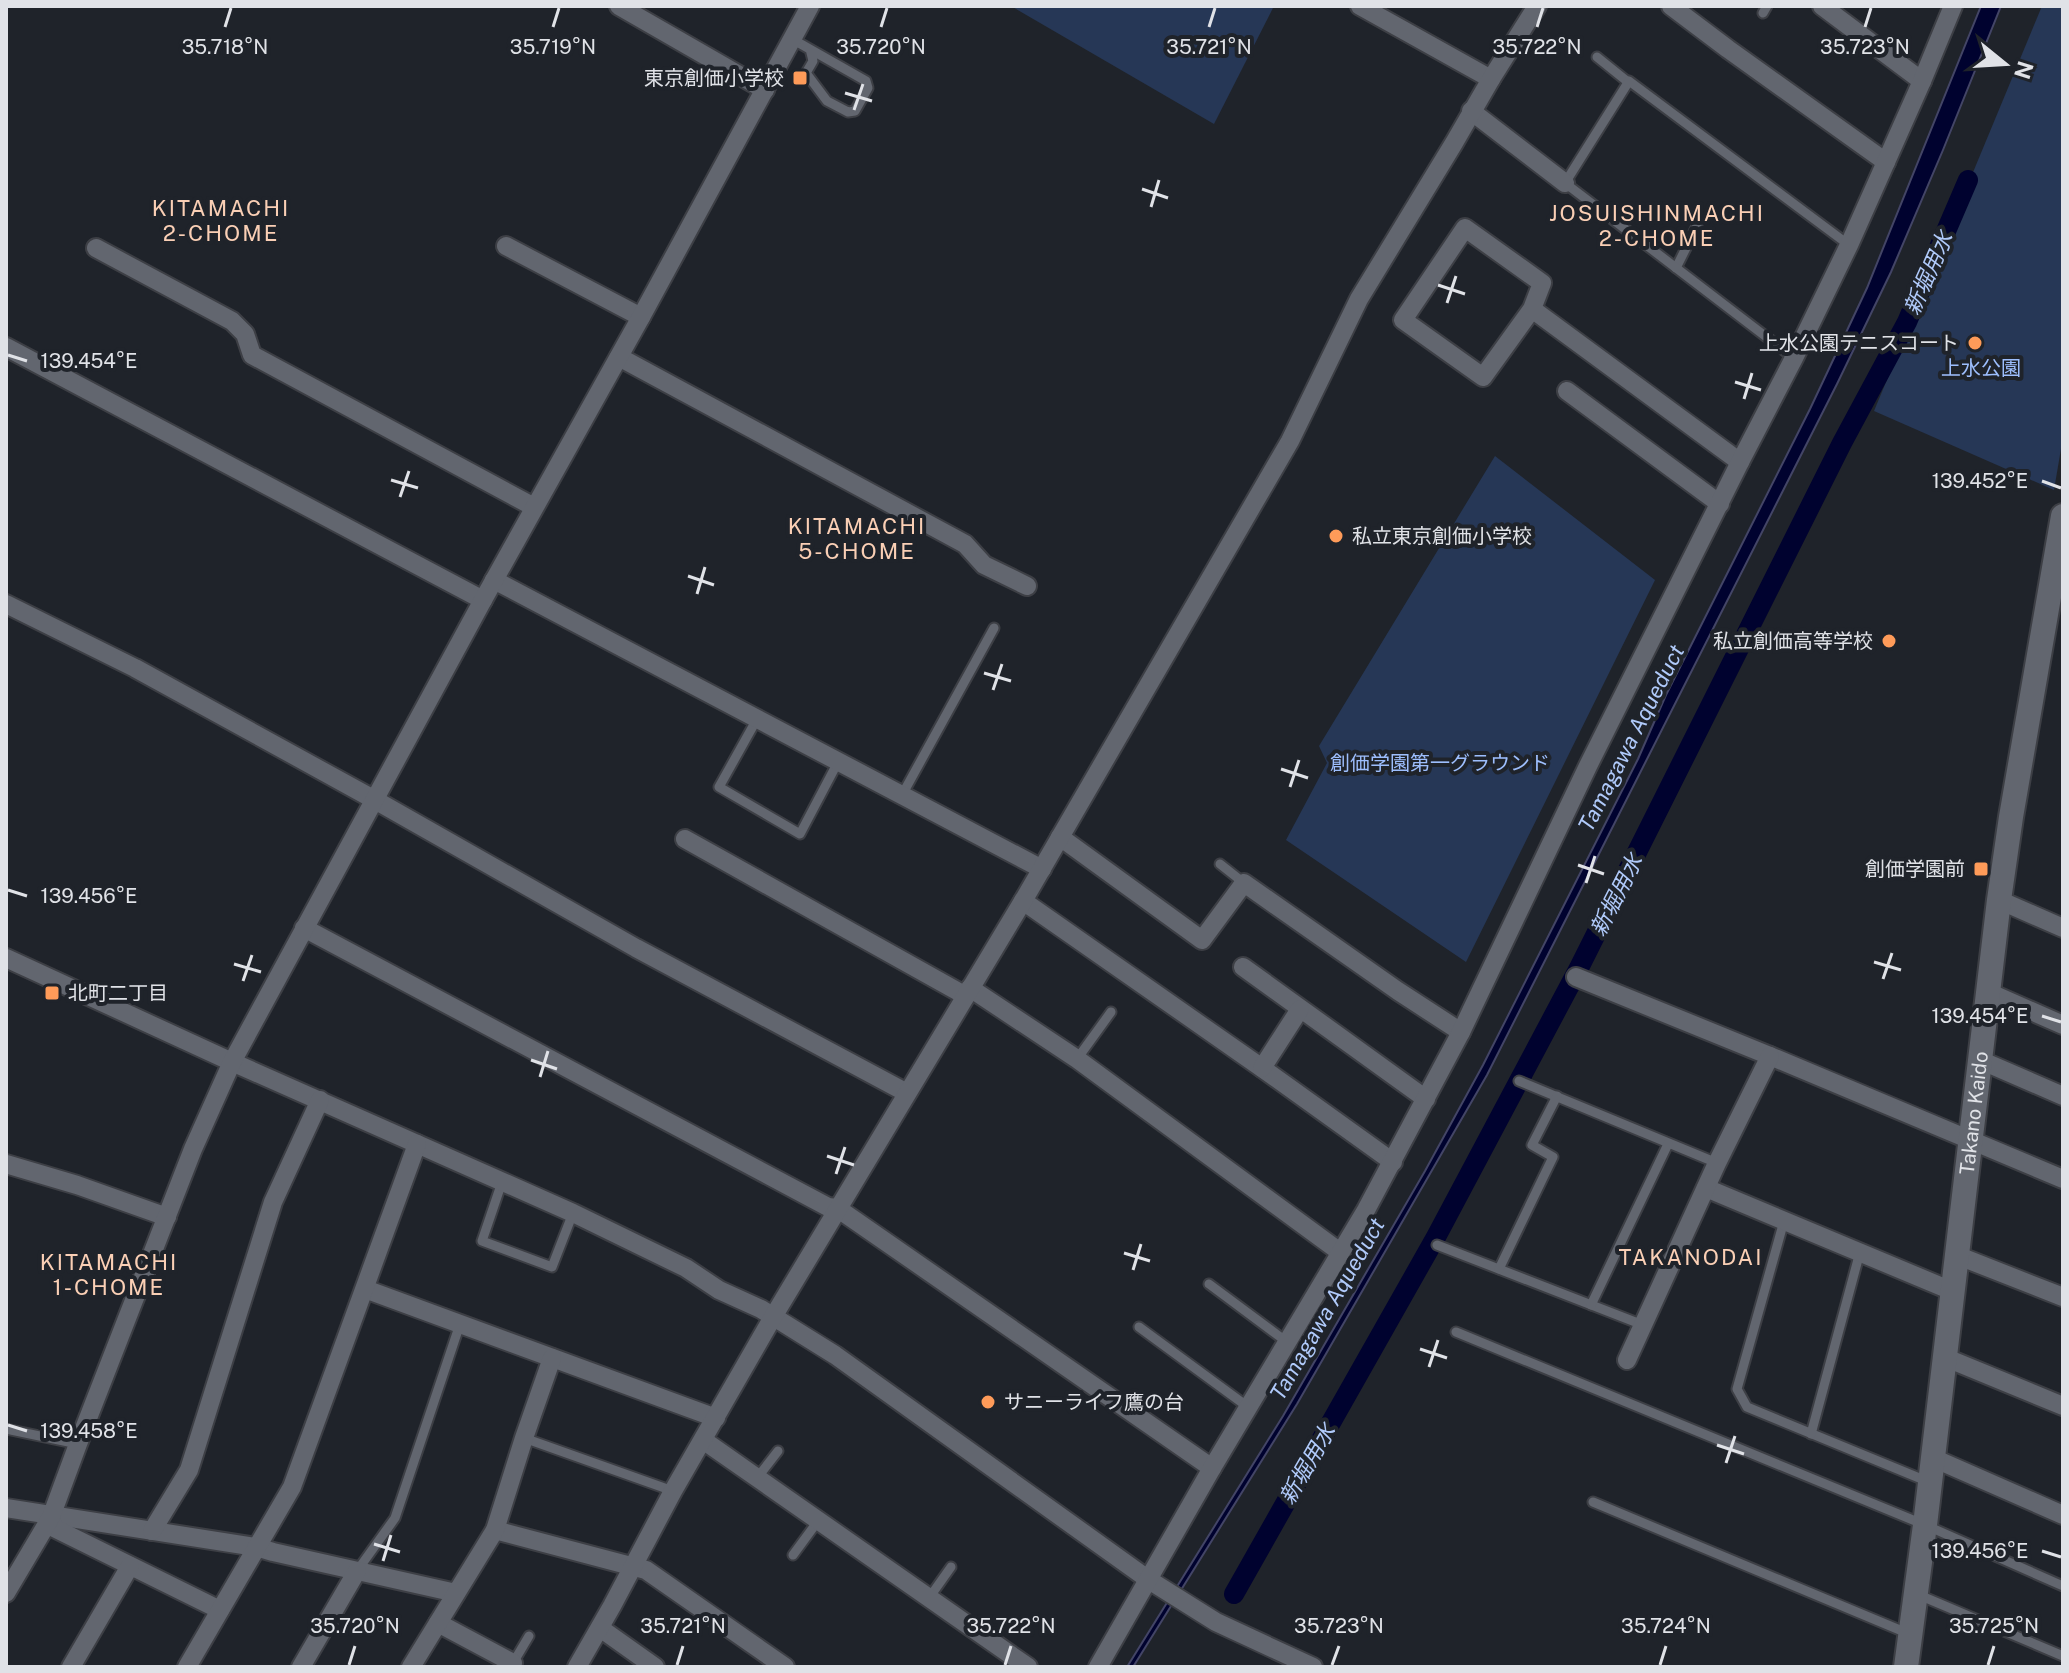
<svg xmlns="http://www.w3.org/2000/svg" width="2069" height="1673" font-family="'Public Sans','Noto Sans JP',sans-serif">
	<rect width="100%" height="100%" fill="#1f232a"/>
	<g fill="#263756">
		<polygon points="1011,6 1274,6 1214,124"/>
		<polygon points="2042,6 2063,6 2063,437 2054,490 1874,411"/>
		<polygon points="1495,456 1655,580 1466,962 1286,840 1327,763 1319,746"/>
	</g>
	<polygon fill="#00022f" stroke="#434566" stroke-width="2" points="1981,6 2001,6 1943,150 1891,272 1837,384 1487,1075 1297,1404 1133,1667 1127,1667 1283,1416 1425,1171 1483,1065 1638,759 1666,695 1810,409 1867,288"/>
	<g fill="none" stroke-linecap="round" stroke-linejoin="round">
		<polyline stroke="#00022f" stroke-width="20" points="1234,1594 1436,1237 1579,968 1842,443 1907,322 1968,180"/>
		<defs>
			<g id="lane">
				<polyline points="1763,13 1767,6"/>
				<polyline points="792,39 866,81 868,88 855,111 848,112 827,101 806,73 813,61 810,49"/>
				<polyline points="1597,57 1628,82"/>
				<polyline points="1676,268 1697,226"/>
				<polyline points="1794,358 1565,183 1629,81 1849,245"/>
				<polyline points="757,719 719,787 800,834 838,762"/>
				<polyline points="902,795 994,628"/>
				<polyline points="1220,864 1244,883"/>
				<polyline points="1077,1059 1111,1012"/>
				<polyline points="1519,1081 1717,1163"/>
				<polyline points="502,1182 482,1241 552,1267 573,1213"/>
				<polyline points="1784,1221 1737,1389 1747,1407 1929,1482"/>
				<polyline points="1437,1245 1643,1325"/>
				<polyline points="1499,1269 1553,1157 1532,1145 1557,1096"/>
				<polyline points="1209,1284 1287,1342"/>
				<polyline points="1591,1305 1668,1144"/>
				<polyline points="1139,1327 1248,1407"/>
				<polyline points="1456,1332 1925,1525 2063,1586"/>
				<polyline points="6,1429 78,1444"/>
				<polyline points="1811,1434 1860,1252"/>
				<polyline points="524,1438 673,1491"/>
				<polyline points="757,1478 778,1451"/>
				<polyline points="1593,1502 1907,1633"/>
				<polyline points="793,1555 818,1521"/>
				<polyline points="357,1571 395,1518 460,1324"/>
				<polyline points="1919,1595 2063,1656"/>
				<polyline points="929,1598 951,1567"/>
				<polyline points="513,1663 529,1636"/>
			</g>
			<g id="street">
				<polyline points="619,6 765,90"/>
				<polyline points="1360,6 1491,79"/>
				<polyline points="1671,6 1728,49 1886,162"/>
				<polyline points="1822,6 1922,81"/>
				<polyline points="1471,111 1565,183"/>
				<polyline points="506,246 641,317"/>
				<polyline points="96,248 232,321 245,334 252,355 534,507"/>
				<polyline points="1532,309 1483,377 1403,320 1465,228 1542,283 1532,309 1740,462"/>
				<polyline points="6,347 483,600"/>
				<polyline points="619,357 965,544 984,565 1027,586"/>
				<polyline points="1567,391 1720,504"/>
				<polyline points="494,580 1042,869"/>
				<polyline points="6,604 135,668 375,800 636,948 907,1093"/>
				<polyline points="1060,837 1202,940 1244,883 1398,991 1461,1032"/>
				<polyline points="685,839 966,996"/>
				<polyline points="1999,900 2063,928"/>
				<polyline points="1023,901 1262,1068 1393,1162"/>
				<polyline points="304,928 828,1207 837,1208 1212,1468"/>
				<polyline points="6,958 232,1062 573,1213 686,1268 719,1290 761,1309 835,1355 1149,1580 1216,1622 1313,1667"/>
				<polyline points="1243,967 1426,1099"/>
				<polyline points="1576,977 1770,1056 2063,1179"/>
				<polyline points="970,988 1077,1059 1340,1252"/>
				<polyline points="1988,992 2063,1025"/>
				<polyline points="1980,1060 2063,1096"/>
				<polyline points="1262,1068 1300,1009"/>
				<polyline points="6,1164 77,1185 167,1217"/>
				<polyline points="1706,1188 1952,1291"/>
				<polyline points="1956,1255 2063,1297"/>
				<polyline points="365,1289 716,1418"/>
				<polyline points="1944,1357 2063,1406"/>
				<polyline points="1627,1360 1717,1163 1770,1056"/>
				<polyline points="703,1440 1028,1667"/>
				<polyline points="1933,1458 2063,1515"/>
				<polyline points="6,1508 256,1547 273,1552 456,1593"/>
				<polyline points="51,1517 54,1528 220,1610"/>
				<polyline points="495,1530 646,1570 785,1667"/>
				<polyline points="152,1531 189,1470 273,1202 320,1100"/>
				<polyline points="6,1593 51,1517 78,1444 193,1149 232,1062 483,600 641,317 810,6"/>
				<polyline points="438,1623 513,1663 511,1667"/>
				<polyline points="600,1628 655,1667"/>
				<polyline points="71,1667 130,1566"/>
				<polyline points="187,1667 292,1487 417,1144"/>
				<polyline points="301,1667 357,1571"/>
				<polyline points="411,1667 495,1530 524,1438 552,1358"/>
				<polyline points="577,1667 612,1606 673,1491 773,1317 1023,901 1290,441 1359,299 1454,143 1491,79 1537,6"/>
				<polyline points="1098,1667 1212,1468 1366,1210 1461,1032 1588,766 1740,462 1794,358 1849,245 1922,81 1953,6"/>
			</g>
			<g id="secondary">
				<path id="s1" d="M1906,1667L1925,1525L1999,900L2011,817L2063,516"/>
			</g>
		</defs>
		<use href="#lane" stroke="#3d3f45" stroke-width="13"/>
		<use href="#street" stroke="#3d3f45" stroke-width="22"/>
		<use href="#secondary" stroke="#3d3f45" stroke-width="28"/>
		<use href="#lane" stroke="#62666f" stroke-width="9"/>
		<use href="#street" stroke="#62666f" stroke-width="18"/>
		<use href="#secondary" stroke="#62666f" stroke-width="24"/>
	</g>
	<path fill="none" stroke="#e0e2e7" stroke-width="3" d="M225,27L231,8M553,27L559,8M881,27L887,8M1209,27L1215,8M1537,27L1543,8M1865,27L1871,8M845,93L872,101M854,110L863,84M1142,189L1168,198M1151,207L1159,180M1438,285L1465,294M1447,303L1456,276M8,355L27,361M1735,382L1761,390M1744,399L1752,373M391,480L418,488M2042,481L2061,488M400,497L409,471M688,576L714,585M697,594L705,567M984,673L1011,681M993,690L1002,664M1281,769L1308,778M1290,787L1299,760M1578,865L1604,874M1586,883L1595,856M8,890L27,896M1874,962L1901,970M234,964L261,972M1883,979L1892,953M243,981L252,955M2042,1016L2061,1022M531,1060L557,1069M540,1077L548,1051M827,1156L854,1165M836,1174L845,1147M1124,1253L1150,1261M1133,1270L1141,1244M1420,1349L1447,1358M1429,1367L1438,1340M8,1425L27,1431M1717,1445L1744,1454M1726,1463L1735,1436M374,1544L400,1552M2042,1551L2061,1557M383,1561L391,1535M349,1665L355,1646M677,1665L683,1646M1005,1665L1011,1646M1332,1665L1339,1646M1660,1665L1666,1646M1988,1665L1994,1646"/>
	<g fill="#fe9b59" stroke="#1f232a" stroke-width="3">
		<rect x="792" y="70" width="16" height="16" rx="4"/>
		<circle cx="1975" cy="343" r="8"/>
		<circle cx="1336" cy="536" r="8"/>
		<circle cx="1889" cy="641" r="8"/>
		<rect x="1973" y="861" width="16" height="16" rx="4"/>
		<rect x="44" y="985" width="16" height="16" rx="4"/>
		<circle cx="988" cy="1402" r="8"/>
	</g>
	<g text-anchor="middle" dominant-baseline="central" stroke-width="8" stroke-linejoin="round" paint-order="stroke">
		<g font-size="20" fill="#e0e2e7" stroke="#1f232a" text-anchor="end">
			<text x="784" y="78">東京創価小学校</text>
			<text x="1959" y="343">上水公園テニスコート</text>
			<text x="1352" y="536" text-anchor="start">私立東京創価小学校</text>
			<text x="1873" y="641">私立創価高等学校</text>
			<text x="1965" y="869">創価学園前</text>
			<text x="68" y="993" text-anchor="start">北町二丁目</text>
			<text x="1004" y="1402" text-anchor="start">サニーライフ鷹の台</text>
		</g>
		<g font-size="20" fill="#9dbefd" stroke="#1f232a">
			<text x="1981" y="368">上水公園</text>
			<text x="1440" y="763">創価学園第一グラウンド</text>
		</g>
		<g font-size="20" fill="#e0e2e7" stroke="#1f232a">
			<text stroke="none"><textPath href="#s1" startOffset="558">Takano Kaido</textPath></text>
		</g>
		<g font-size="22" letter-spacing="2" fill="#facfb5" stroke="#1f232a">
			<text x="221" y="208">KITAMACHI<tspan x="221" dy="25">2-CHOME</tspan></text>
			<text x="1657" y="213">JOSUISHINMACHI<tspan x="1657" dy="25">2-CHOME</tspan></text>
			<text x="857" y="526">KITAMACHI<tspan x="857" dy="25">5-CHOME</tspan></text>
			<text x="1691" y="1257">TAKANODAI</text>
			<text x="109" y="1262">KITAMACHI<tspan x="109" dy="25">1-CHOME</tspan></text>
		</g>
		<g font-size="22" font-style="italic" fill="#b0cafa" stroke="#1f232a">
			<text transform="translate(1928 273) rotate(-66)">新堀用水</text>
			<text transform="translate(1631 738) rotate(-63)">Tamagawa Aqueduct</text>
			<text transform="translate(1616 895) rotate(-63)">新堀用水</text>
			<text transform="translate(1327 1309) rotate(-60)">Tamagawa Aqueduct</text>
			<text transform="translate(1307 1464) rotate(-60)">新堀用水</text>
		</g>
	</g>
	<g font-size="20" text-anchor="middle" fill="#e0e2e7" stroke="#1f232a" stroke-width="8" stroke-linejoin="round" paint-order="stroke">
		<text x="225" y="54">35.718°N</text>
		<text x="553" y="54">35.719°N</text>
		<text x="881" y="54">35.720°N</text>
		<text x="1209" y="54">35.721°N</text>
		<text x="1537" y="54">35.722°N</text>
		<text x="1865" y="54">35.723°N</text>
		<text x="89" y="368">139.454°E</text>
		<text x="1980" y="488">139.452°E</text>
		<text x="89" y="903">139.456°E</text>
		<text x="1980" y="1023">139.454°E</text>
		<text x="89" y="1438">139.458°E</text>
		<text x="1980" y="1558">139.456°E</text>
		<text x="355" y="1633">35.720°N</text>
		<text x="683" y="1633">35.721°N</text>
		<text x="1011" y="1633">35.722°N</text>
		<text x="1339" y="1633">35.723°N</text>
		<text x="1666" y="1633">35.724°N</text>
		<text x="1994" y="1633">35.725°N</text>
	</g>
	<rect width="2069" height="1673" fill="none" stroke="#e0e2e7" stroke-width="16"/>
	<g transform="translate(2005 64) rotate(108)" stroke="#1f232a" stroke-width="6" paint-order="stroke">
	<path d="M0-6L14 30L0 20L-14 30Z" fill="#e0e2e7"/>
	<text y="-12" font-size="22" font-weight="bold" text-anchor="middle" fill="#e0e2e7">N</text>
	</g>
</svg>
